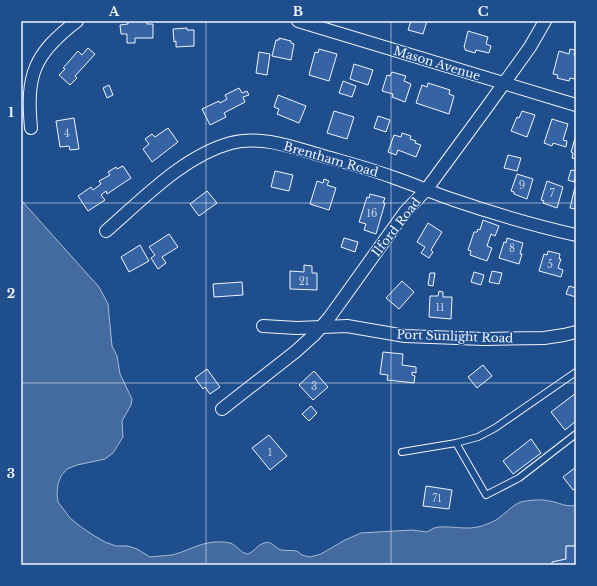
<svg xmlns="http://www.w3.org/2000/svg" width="597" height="586" font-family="'Libre Baskerville',serif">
	<rect width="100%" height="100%" fill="#1f4e8c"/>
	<path fill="#446ba0" stroke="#a8bbd7" d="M21,200L99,287L108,304L112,346L117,356L120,374L132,399L131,405L122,421L123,437L113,453L105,459L77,465L67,469L61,476L58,484L57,494L58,502L70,518L81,527L93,535L105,542L116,546H128L137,549L150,557C157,556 164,556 172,555C192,550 206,538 230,543C237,545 240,553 248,554C254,552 257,545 264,543C271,540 275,548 281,550C286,551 292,550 297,551L302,555L310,557L321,554L345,540L361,533L412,530L427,532L434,528L438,527C463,526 471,533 496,520C504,515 512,505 521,502C529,500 541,499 549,501C559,502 566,508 576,505V546H566V559L553,562L552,565H21Z"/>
	<g fill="#3563a3" stroke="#f2f6ff">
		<polygon points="128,21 147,21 147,24 153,24 153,38 135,38 135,43 127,43 127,34 121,34 120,25 128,24"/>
		<polygon points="411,21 427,21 423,34 408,30"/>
		<polygon points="187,28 187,30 194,30 194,46 176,47 176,41 174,42 173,29"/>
		<polygon points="468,31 488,37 486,44 491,46 489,53 476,50 475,53 465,50 465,48 464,47"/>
		<polygon points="279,38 291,41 291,43 294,44 291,60 272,56 276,40 279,40"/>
		<polygon points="88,48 95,54 75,76 77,78 70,85 59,75 65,69 63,68 78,51 82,55"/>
		<polygon points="319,49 337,54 329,81 309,75 315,52 318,53"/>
		<polygon points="570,49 575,50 574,55 576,56 576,75 575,79 570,78 569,81 557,78 558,75 553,74 559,51 569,54"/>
		<polygon points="259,52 270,54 267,75 256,73"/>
		<polygon points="354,64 373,70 368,85 350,79"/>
		<polygon points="392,72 406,76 404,81 411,84 405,102 392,97 393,94 382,91 387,75 390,76"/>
		<polygon points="343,81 356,86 352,97 339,93"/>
		<polygon points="428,83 450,90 449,94 454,96 449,114 416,103 422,85 427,87"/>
		<polygon points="109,85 113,95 107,98 103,88"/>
		<polygon points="239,88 242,93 247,91 249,95 243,97 245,102 224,113 226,117 210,125 202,109 219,101 220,103 227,99 225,95"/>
		<polygon points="278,95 306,106 299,123 277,114 279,109 274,107"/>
		<polygon points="334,111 354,117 347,139 327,133"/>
		<polygon points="522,111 535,115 527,137 511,131 517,117 519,118"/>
		<polygon points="378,116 390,120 386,132 374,128"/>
		<polygon points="74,118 79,149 70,150 69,146 60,147 56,121"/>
		<polygon points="552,119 568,124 563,140 567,141 566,147 553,143 552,146 544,143"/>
		<polygon points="168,128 178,142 152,162 143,149 149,144 145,139 152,134 155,137"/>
		<polygon points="402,133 411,136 410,139 416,141 415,143 421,145 416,157 398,150 396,155 388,152 394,135 401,137"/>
		<polygon points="576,135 576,159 572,158 573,153 571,152"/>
		<polygon points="508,155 521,158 517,171 504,168"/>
		<polygon points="123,166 131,178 107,194 106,191 101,195 105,200 88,211 78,196 91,187 93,190 101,184 99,181 110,175 108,172 116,167 117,169"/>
		<polygon points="571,170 576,171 574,182 568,180"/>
		<polygon points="275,171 293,175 289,191 271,187"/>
		<polygon points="517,174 533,179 527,199 514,194 514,192 511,191"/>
		<polygon points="324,179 329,181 327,185 336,188 329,210 310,204 317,181 323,183"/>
		<polygon points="547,181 563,187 557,208 543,203 544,201 541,200"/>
		<polygon points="575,187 576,187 576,213 576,209 570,208"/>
		<polygon points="207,191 217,203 199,216 190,204"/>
		<polygon points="370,194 385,198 383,203 385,203 376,234 364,230 366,224 359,222 367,197 369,198"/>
		<polygon points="483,220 499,226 495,236 491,234 487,246 492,248 487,261 470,255 471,251 468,250 474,232 477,232 478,229 480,230"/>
		<polygon points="428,223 442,232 431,250 433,252 429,258 421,253 425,247 417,242"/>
		<polygon points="169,234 178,247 162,257 166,263 158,269 151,258 155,255 149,247"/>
		<polygon points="344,238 358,242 355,252 341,247"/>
		<polygon points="507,238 523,243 520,254 522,254 519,264 499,258 504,242 506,243"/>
		<polygon points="140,245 149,261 129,272 121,257"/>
		<polygon points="548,251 560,254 559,259 561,259 558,268 563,270 561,277 539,271 544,254 547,255"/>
		<polygon points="304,265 312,266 312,273 317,273 317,290 290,289 290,271 304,272"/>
		<polygon points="492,271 502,273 499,284 489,282"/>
		<polygon points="474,272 484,275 481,285 471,282"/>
		<polygon points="430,273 435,273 433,286 428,285"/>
		<polygon points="402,281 414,292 399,309 386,298"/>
		<polygon points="242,282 243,295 214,297 213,284"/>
		<polygon points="569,286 576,288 576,297 566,294"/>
		<polygon points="439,291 443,292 443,297 452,297 451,319 429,317 430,296 438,296"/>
		<polygon points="383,352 403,354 402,365 416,367 416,373 412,372 412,375 415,376 414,383 387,380 388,375 380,374"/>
		<polygon points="483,365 492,376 477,388 468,377"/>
		<polygon points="207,369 220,387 210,394 205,387 203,389 195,378"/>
		<polygon points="314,371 328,387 313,400 299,385"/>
		<polygon points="576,393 576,421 565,430 551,412"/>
		<polygon points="311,406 317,413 309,421 302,414"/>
		<polygon points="269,435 287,456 270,470 252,448"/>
		<polygon points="531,439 541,453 513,474 503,461"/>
		<polygon points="576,467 576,488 573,490 563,477"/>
		<polygon points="426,486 452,490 449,509 423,506"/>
		<polygon points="566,546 576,546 576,565 552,565 552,562 566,559"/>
	</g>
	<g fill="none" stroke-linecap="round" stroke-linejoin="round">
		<defs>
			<g id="lane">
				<polyline points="456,443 486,495 519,478 576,434"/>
				<polyline points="402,452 456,443 478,437 495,428 576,372"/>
			</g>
			<g id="street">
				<polyline points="298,21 576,105"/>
				<path d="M31,128C26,74 34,54 77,21"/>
				<path d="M106,231C142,200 183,156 231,143C260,135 292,147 320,155C344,162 368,168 392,177C413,184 433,193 454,200C492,213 536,226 576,235"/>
				<polyline points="263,326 297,328 347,326 405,336 484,339 544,338 564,335 576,332"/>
				<polyline points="222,409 295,352 314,335 329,318 405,212 426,190 487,107 530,47 545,21"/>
			</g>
		</defs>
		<use href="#lane" stroke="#f2f6ff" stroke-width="8"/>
		<use href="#street" stroke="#f2f6ff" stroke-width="14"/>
		<use href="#lane" stroke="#1f4e8c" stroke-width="6"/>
		<use href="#street" stroke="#1f4e8c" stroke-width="12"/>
	</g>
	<path fill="none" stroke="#f2f6ff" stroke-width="1" stroke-opacity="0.55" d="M206,21V565M391,21V565M21,203H576M21,383H576"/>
	<g text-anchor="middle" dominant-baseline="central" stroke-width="3" stroke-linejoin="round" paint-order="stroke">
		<g font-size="10" fill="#c3d1e8">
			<text x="67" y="133">4</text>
			<text x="522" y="185">9</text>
			<text x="552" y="193">7</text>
			<text x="372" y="213">16</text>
			<text x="512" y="248">8</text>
			<text x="550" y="264">5</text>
			<text x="304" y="281">21</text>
			<text x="440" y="307">11</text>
			<text x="314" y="386">3</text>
			<text x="270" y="452">1</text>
			<text x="437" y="498">71</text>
		</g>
		<g font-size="12" fill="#f2f6ff" stroke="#1f4e8c">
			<text transform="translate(437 63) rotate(17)">Mason Avenue</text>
			<text transform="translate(331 159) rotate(16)">Brentham Road</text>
			<text transform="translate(396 227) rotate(-52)">Ilford Road</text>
			<text transform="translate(455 336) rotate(2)">Port Sunlight Road</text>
		</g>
	</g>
	<rect width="597" height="586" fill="none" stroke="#1f4e8c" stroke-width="44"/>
	<rect x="22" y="22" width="553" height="542" fill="none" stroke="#f2f6ff" stroke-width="1.5"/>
	<g font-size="13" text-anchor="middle" font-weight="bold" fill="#f2f6ff">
		<text x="114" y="16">A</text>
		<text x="298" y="16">B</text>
		<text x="483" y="16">C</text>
		<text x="11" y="117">1</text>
		<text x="11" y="298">2</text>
		<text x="11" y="478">3</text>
	</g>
</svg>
